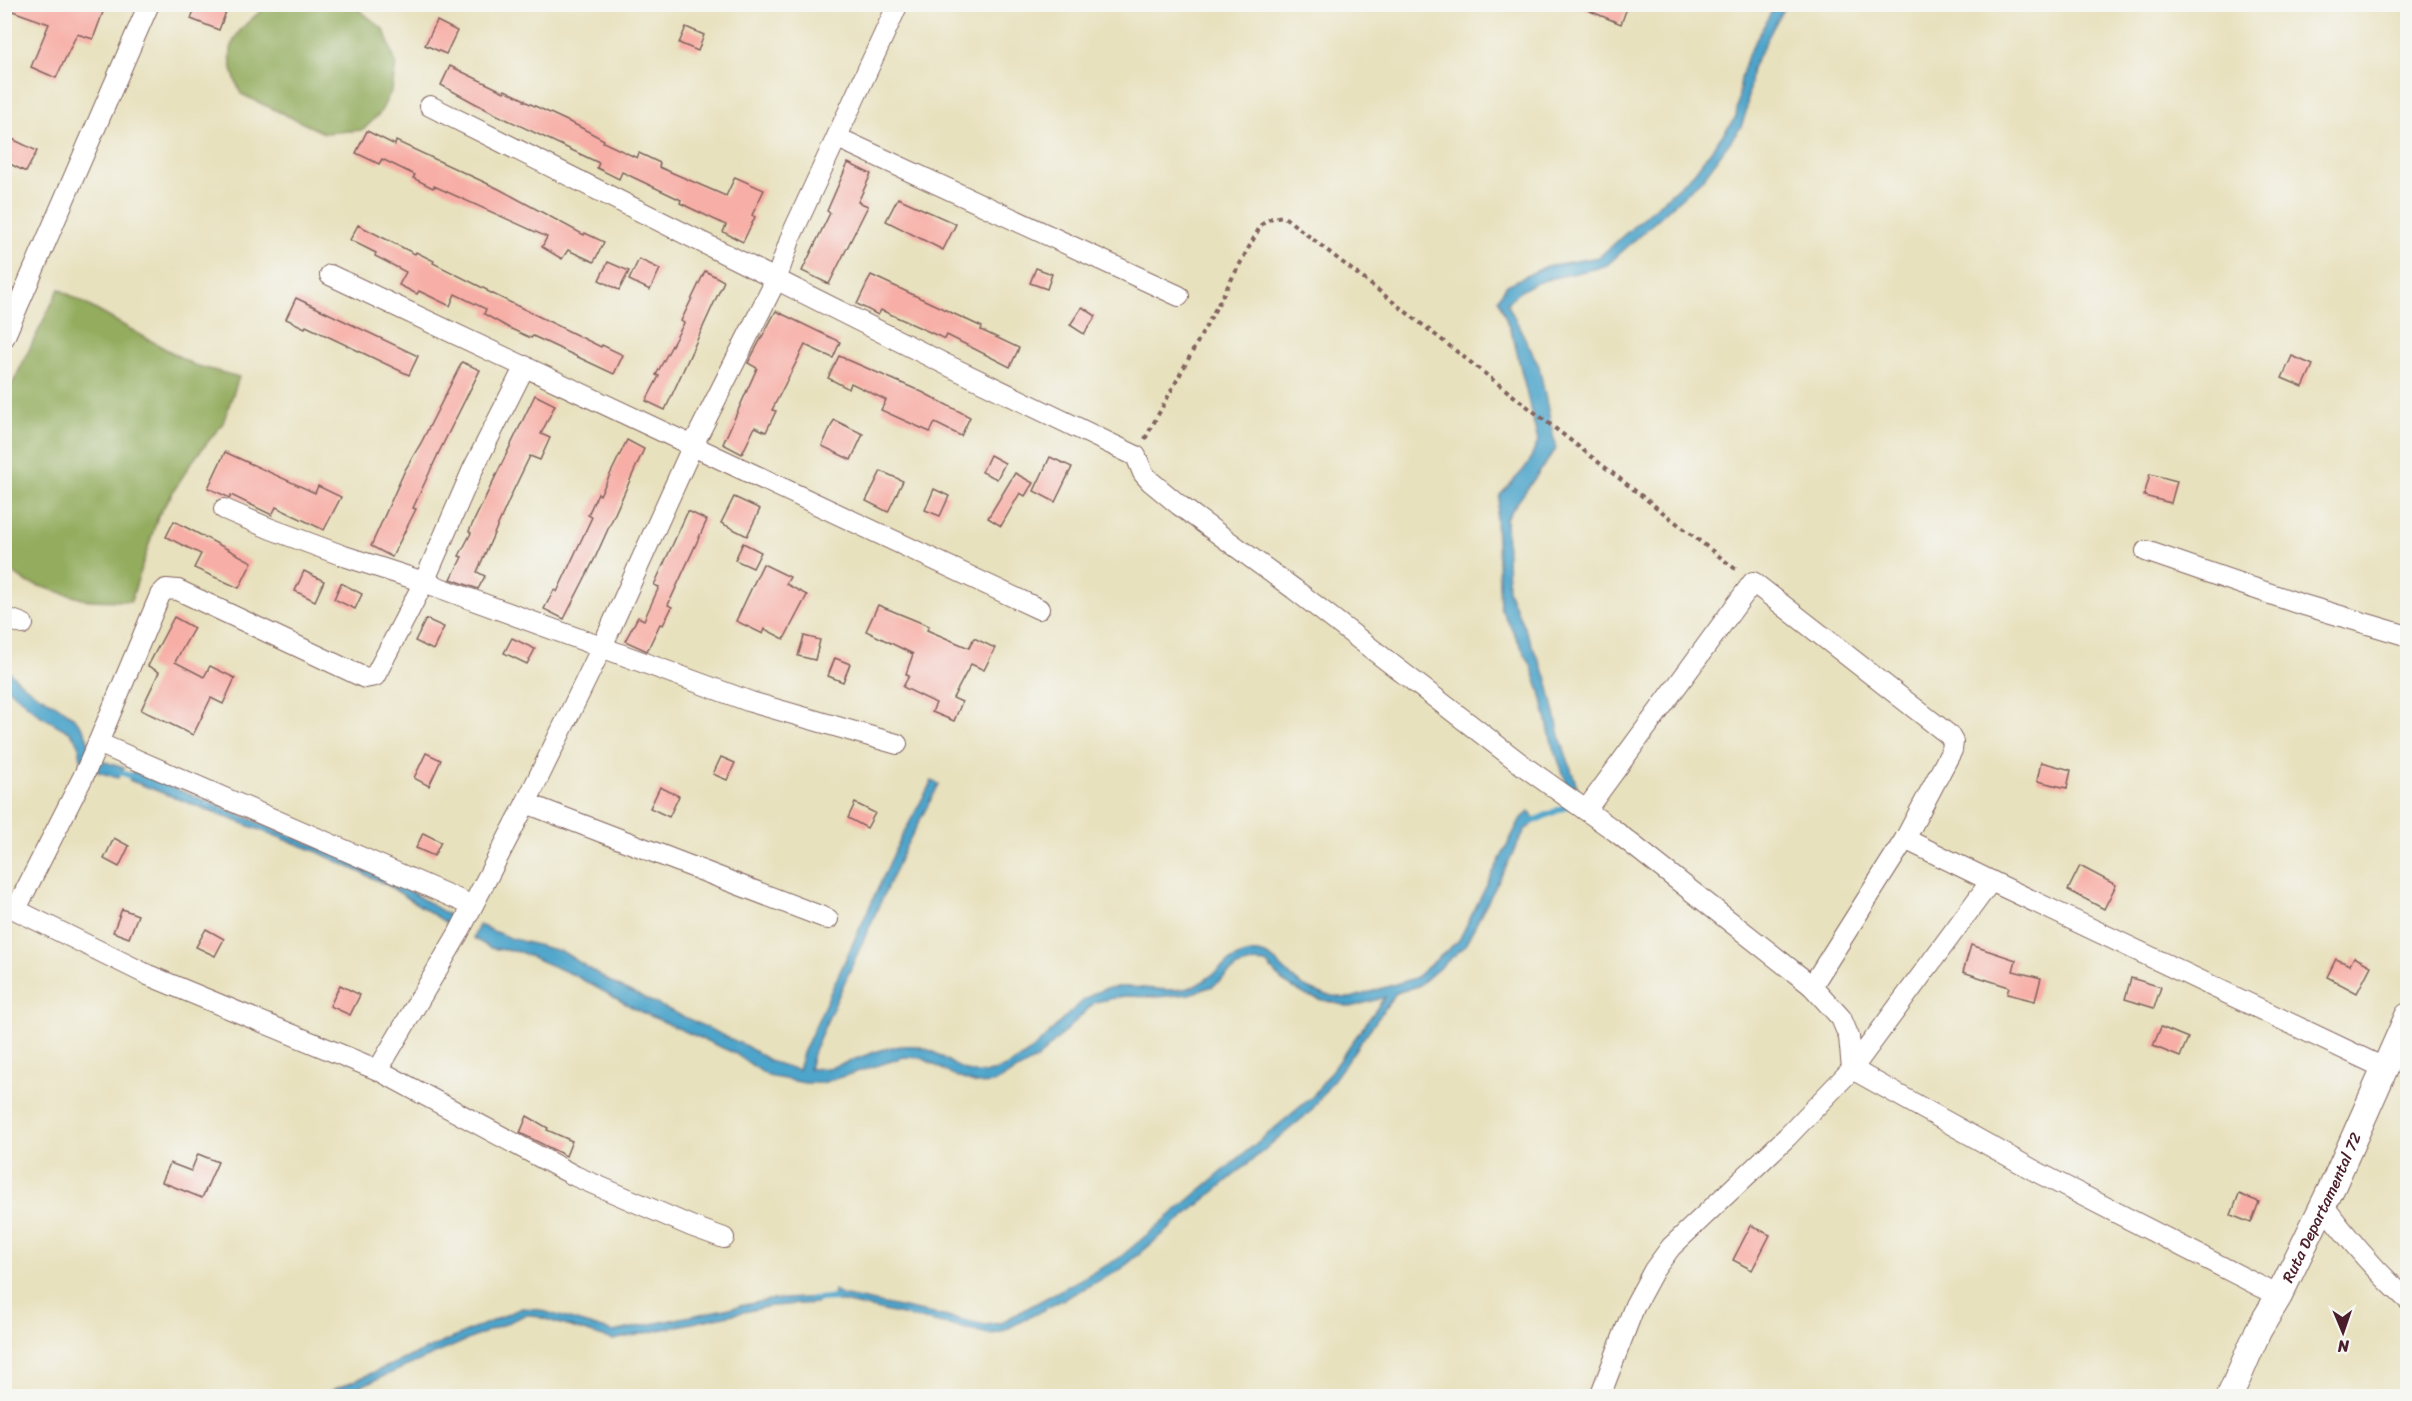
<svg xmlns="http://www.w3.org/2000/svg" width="2412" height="1401" font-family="Sriracha,sans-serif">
	<rect width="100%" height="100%" fill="#f6f6f2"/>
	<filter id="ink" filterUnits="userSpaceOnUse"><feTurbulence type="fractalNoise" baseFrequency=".0167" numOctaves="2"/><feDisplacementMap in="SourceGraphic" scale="12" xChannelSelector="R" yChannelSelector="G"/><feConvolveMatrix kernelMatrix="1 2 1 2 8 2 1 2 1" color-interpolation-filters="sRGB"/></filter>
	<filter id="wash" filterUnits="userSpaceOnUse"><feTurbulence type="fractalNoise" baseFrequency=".008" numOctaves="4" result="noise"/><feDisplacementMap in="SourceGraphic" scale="24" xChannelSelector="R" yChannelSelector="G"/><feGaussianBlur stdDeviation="1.35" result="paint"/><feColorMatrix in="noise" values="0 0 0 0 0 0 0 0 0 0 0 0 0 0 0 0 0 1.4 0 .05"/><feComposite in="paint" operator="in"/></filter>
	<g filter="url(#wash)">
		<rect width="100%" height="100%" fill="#e8e1be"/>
		<g fill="#93ac5d" stroke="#6e6644" stroke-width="1.5">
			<path d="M270,4L350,5L358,9L384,30L396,64L392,89L380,113L363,130L324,133L241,94C220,47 231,34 270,4Z"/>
			<polygon points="59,289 194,365 239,377 223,423 191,463 158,516 131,601 86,600 26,582 5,567 5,399"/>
		</g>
		<g fill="#4ea5cb" stroke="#4c627b" stroke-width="1.5">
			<path d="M1775,5H1785L1752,68L1746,112L1741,127L1704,177L1607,265C1573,277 1533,274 1507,303L1539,366L1556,449L1506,518L1508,591L1547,679L1561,740L1582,801L1572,798L1552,743L1541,695L1531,665L1500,607L1496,519L1500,495L1528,465L1538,441L1514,340L1498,298L1507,285L1547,266L1599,257L1694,173L1736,117L1741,78L1748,55Z"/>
			<path d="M5,668C13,675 21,684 30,690C47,701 71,710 83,729C89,738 89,750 96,759L124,768L118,778L96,771L81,760L79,744L71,733L41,716L5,686Z"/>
			<polygon points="133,771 319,847 393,881 452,917 448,924 389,886 318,852 129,780"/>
			<path d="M932,781L939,784L904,850L814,1050L809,1069C816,1068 825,1069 832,1067C858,1060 887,1043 915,1046C945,1050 960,1082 995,1071C1036,1058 1056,1019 1090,996C1117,977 1155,994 1184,989C1211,984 1224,957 1251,953C1276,950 1286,979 1307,988C1319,994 1337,998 1351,998L1415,978L1459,940L1520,820L1529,812L1537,821L1525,830L1464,947L1418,986L1396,993L1311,1111L1121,1269L999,1333L989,1334L833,1300L834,1290L841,1295L986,1325L1000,1323L1118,1259L1313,1096L1385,997L1351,1007L1307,996L1282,981L1266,963L1255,962L1237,967L1213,986L1189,994L1157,997L1124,996L1095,1002L1037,1059L994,1083L977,1084L957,1077L922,1058L904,1057L822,1083H805L768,1076L734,1053L639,1011L574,975L520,952L490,948L473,938L479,925L510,938L563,952L614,984L746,1046L772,1062L798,1070L803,1053L900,840Z"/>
			<polygon points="820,1297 816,1303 771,1306 613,1340 532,1315 525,1315 338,1396 319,1396 522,1308 536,1309 613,1332 769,1300"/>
		</g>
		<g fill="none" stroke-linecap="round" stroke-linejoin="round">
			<g stroke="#4ea5cb" stroke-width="6">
				<polyline points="113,770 138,778"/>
				<polyline points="1529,823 1572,804"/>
				<polyline points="812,1299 840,1298"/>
			</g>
		</g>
		<g id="blocks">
			<g fill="#f7aea6">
				<polygon points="4,4 106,4 93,39 77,34 56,78 31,67 49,24 4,8"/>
				<polygon points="196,4 229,4 219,30 191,19"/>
				<polygon points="1573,4 1618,4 1627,8 1621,24"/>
				<polygon points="437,21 457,31 446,54 425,45"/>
				<polygon points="686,27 704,35 698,51 679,43"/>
				<polygon points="450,66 504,92 505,90 525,100 524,101 578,126 604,140 603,142 637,158 639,153 660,163 659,167 726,196 735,177 764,190 752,215 755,217 743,242 723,232 726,225 680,203 681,200 622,172 619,179 597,168 599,163 493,113 441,85"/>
				<polygon points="367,131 395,145 396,141 499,189 584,235 585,233 604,242 594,262 568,250 562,259 542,247 547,237 434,186 433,188 413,178 415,175 382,159 379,164 356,153"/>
				<polygon points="4,135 37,151 26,172 4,161"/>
				<polygon points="848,163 871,174 858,202 868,206 829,284 802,271 830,213 827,211"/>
				<polygon points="898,198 956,224 943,250 886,221"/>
				<polygon points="358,225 415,254 416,252 434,261 433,263 487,290 487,291 601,347 602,345 623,355 614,374 533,336 531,338 509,328 484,314 486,309 455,294 450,306 419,291 417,294 399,285 406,272 375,256 376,253 350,240"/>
				<polygon points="639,259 660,269 650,290 629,280"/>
				<polygon points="608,262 629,271 619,290 599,280"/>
				<polygon points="1036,268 1052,274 1047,289 1030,283"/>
				<polygon points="705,271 724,281 665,410 646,401 659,376 656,375 684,323 681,321"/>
				<polygon points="871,275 982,327 981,330 1019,348 1010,367 947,335 945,339 881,310 878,315 857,304"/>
				<polygon points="296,298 418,356 409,375 306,326 305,328 286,319"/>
				<polygon points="1082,307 1096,316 1084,334 1070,325"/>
				<polygon points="776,311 840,342 833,358 805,345 772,410 776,411 766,432 755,427 742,454 723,444 757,368 748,363"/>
				<polygon points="839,356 922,392 970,417 961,436 935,423 930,432 901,419 881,410 886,400 851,383 849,389 828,378"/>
				<polygon points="2292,356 2313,365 2303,387 2282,378"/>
				<polygon points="462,362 480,370 439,452 413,508 416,509 392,557 371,546 405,470 421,443"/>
				<polygon points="535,395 555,405 541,434 550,438 540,460 530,456 513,491 477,572 485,576 478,589 451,579 462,557 459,556 471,533 469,531"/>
				<polygon points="834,420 863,434 851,460 822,446"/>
				<polygon points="627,440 644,449 595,558 564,619 544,609 554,590 557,592 592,517 588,515 598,493 600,495"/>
				<polygon points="225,452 315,493 318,486 341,497 324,530 276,507 272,515 231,495 230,498 208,488"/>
				<polygon points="990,455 1005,463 997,479 982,472"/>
				<polygon points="1050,457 1072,467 1055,502 1034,491"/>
				<polygon points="881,471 903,481 888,512 866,501"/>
				<polygon points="1015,473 1033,483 1025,496 1020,493 1001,526 988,518"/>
				<polygon points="2150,474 2177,481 2171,503 2144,496"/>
				<polygon points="934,489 949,496 940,516 925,510"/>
				<polygon points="734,497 760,509 747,536 721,523"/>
				<polygon points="688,511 707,520 668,605 672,607 663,625 660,624 647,651 625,641 638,617 644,620 659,587 654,585"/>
				<polygon points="174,521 252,562 239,588 194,568 201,554 166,537"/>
				<polygon points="743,543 761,552 753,568 735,560"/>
				<polygon points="763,564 790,577 786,584 807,595 784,639 765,629 763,634 736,621"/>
				<polygon points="304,571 324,581 315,601 295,591"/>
				<polygon points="341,583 362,594 355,609 334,599"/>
				<polygon points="878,605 929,626 927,630 969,648 974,638 995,648 984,670 971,664 953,698 962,702 954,721 932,712 936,703 903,687 909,676 906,674 913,654 866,631"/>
				<polygon points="174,617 194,628 175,662 204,677 210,666 235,678 223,704 211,698 193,735 141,710 159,672 148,666"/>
				<polygon points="426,619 444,627 433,650 415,641"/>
				<polygon points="804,636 820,640 815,660 798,656"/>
				<polygon points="512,638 535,649 527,664 504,653"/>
				<polygon points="835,658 850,664 843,682 828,676"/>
				<polygon points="426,753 441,760 429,786 414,778"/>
				<polygon points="721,757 735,763 727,780 713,774"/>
				<polygon points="2041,762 2071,770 2067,788 2037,781"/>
				<polygon points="660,787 679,796 669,817 650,808"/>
				<polygon points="855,803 875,813 867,828 848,818"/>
				<polygon points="423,833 441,842 434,856 416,848"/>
				<polygon points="114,838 129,846 119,867 104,859"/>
				<polygon points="2080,866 2116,885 2104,909 2068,890"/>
				<polygon points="122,909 138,915 129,938 113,932"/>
				<polygon points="206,929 224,939 215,956 196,947"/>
				<polygon points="1971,945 2016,960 2013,971 2041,978 2035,1001 2007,994 2009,987 1963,972"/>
				<polygon points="2354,957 2371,966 2357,993 2327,977 2336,959 2350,965"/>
				<polygon points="2131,978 2161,987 2154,1008 2125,999"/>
				<polygon points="340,985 360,995 350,1015 330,1006"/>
				<polygon points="2161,1027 2188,1038 2180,1057 2153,1046"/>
				<polygon points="527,1116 548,1128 547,1130 572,1141 566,1156 520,1133"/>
				<polygon points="198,1154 218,1162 202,1198 162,1182 170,1163 191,1171"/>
				<polygon points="2239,1194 2259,1202 2251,1223 2231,1215"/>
				<polygon points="1751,1225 1770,1235 1752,1270 1733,1260"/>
			</g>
		</g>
	</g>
	<g filter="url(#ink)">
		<use href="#blocks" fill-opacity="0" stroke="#81635e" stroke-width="1.5"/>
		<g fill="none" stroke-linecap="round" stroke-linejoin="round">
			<defs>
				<g id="minor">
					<polyline points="430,106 947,365 1136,456 1143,473 1150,481 1179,505 1294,589 1525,767 1615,831 1812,986 1841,1018 1849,1037 1852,1069 1991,881 2386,1069"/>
					<polyline points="838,138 1179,296"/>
					<polyline points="330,275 1039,609"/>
					<polyline points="4,338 149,4"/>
					<polyline points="224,509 271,529 344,556 424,582 751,702 897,744"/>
					<polyline points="2146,551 2297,603 2408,636"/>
					<polyline points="4,617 23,624"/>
					<polyline points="526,803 828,919"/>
					<polyline points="1586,810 1753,582 1949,735 1953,742 1952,750 1905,839"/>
					<polyline points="4,904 148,975 378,1070 575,1176 691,1226 724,1238"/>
					<polyline points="471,905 98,743 160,595 166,589 178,590 365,678 375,676 424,582 473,469 525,366"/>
					<polyline points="16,909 84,775 98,743"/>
					<polyline points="1812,986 1905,839 1991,881"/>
					<polyline points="378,1070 458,934 526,803 602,647 693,445 776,280 792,234 898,4"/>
					<path d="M2323,1205C2349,1240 2375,1271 2408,1300"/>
					<polyline points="1600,1396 1635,1305 1654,1270 1671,1247 1787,1137 1852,1069 2037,1172 2279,1296"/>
				</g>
				<g id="major">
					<path id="s1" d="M2230,1396L2258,1331L2279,1296L2334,1183L2408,1016"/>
				</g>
			</defs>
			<use href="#minor" stroke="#81635e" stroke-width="22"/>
			<use href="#major" stroke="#81635e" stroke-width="28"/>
			<polyline stroke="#81635e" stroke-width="4" stroke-dasharray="4.5 4.5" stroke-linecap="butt" points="1145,439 1261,225 1272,218 1283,216 1738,571"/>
			<use href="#minor" stroke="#fff" stroke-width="20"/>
			<use href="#major" stroke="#fff" stroke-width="26"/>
		</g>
	</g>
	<g text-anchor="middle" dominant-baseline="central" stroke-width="4.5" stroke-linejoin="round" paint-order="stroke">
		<g font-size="16" fill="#4a1f2b" stroke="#f6f6f2">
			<text stroke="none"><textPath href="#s1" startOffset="210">Ruta Departamental 72</textPath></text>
		</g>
	</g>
	<rect width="2412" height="1401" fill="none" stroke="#f6f6f2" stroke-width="24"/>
	<g transform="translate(2343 1332) rotate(178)" stroke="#f6f6f2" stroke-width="4.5" paint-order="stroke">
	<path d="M0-4.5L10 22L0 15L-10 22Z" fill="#4a1f2b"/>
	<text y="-9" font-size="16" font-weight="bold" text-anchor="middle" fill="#4a1f2b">N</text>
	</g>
</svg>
